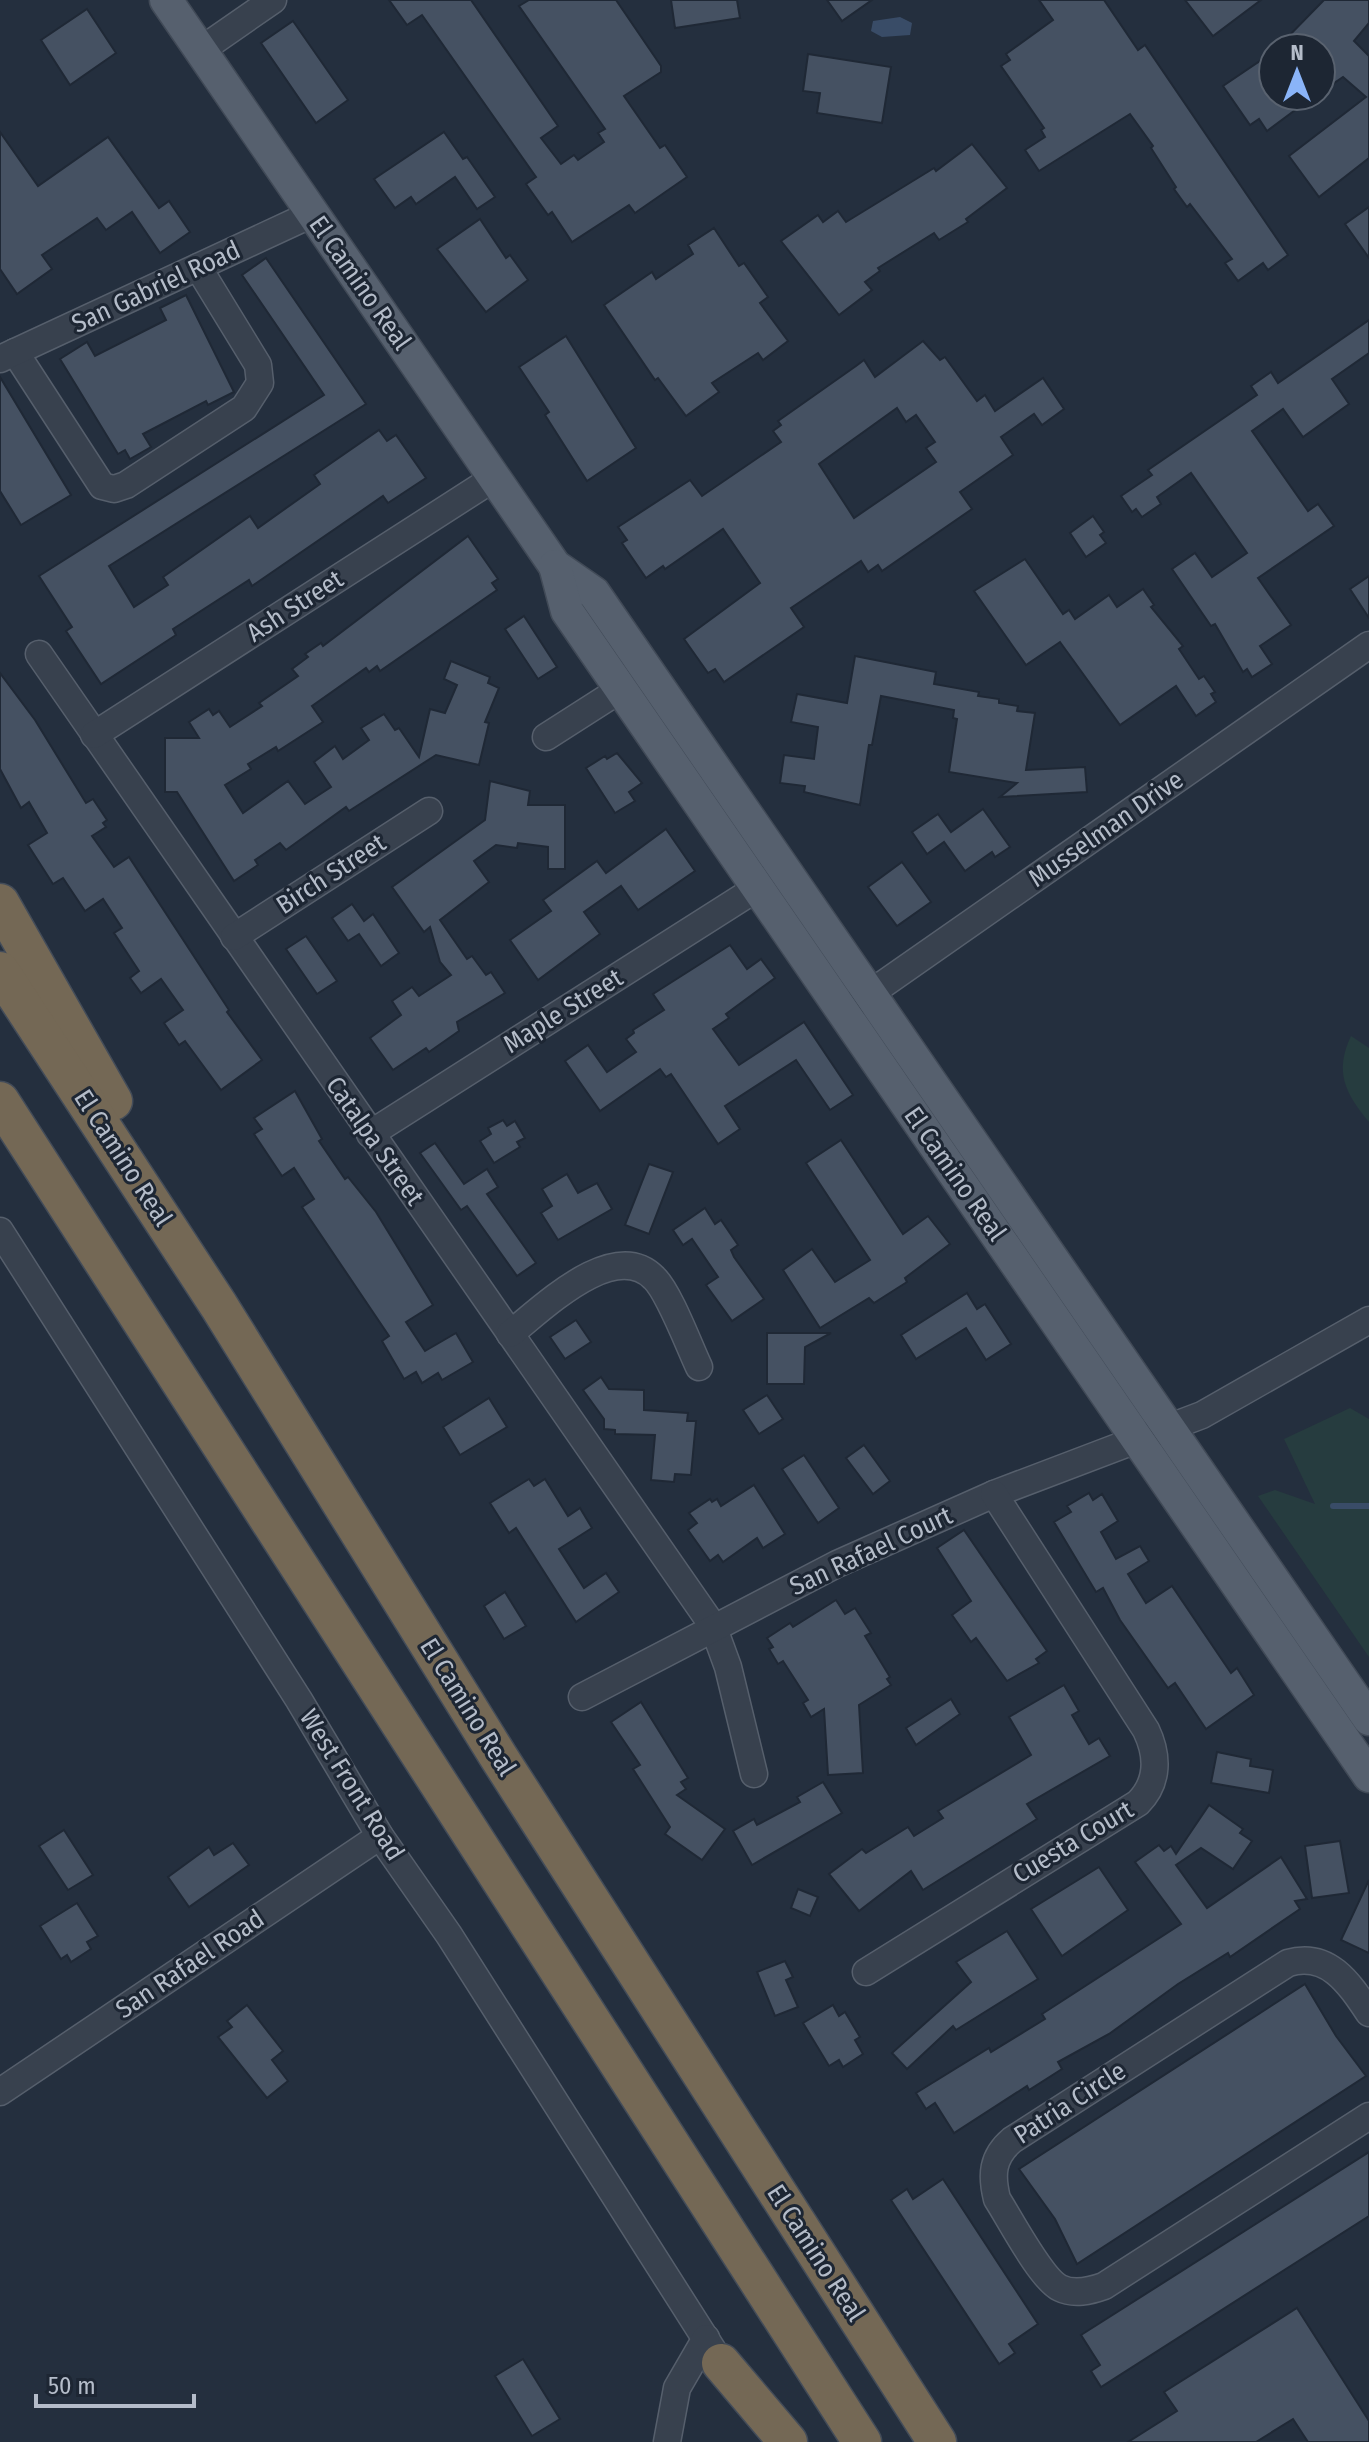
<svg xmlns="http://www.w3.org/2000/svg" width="1369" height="2442" font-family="'Fira Sans Condensed',sans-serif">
	<rect width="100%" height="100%" fill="#242f3e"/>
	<g fill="#263c3f">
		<path d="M1351,1036L1369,1048V1122C1345,1093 1334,1072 1351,1036Z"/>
		<polygon points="1350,1408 1369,1419 1369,1657 1258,1496 1275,1490 1315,1504 1284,1439"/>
	</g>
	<polygon fill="#394c67" points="900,17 912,23 910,35 882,37 871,31 873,21"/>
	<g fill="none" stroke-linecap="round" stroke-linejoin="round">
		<polyline stroke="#394c67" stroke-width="6" points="1333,1506 1369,1506"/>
	</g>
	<g fill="#455162" stroke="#1f2835" stroke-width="2" fill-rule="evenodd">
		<polygon points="389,0 471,0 558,126 541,138 561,164 574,155 578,160 604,142 598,133 605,129 519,6 529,0 616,0 661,66 661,72 624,96 660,148 665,145 687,177 635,213 629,205 572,242 552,212 548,215 526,184 536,177 422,15 407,25"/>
		<polygon points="671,0 737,0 740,18 675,28"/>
		<polygon points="827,0 872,0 842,21"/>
		<polygon points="1039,0 1104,0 1138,50 1145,45 1288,255 1268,270 1263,263 1238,281 1225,263 1232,259 1190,204 1187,207 1174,189 1176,187 1151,148 1153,146 1130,114 1039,171 1025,150 1045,137 1041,130 1044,128 1001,66 1010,60 1006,54 1053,20"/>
		<polygon points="1185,0 1261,0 1213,36"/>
		<polygon points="1324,0 1369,0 1369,23 1354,41 1369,56 1369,158 1319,197 1289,156 1366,97 1343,77 1321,92 1321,48 1277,48"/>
		<polygon points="87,9 116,53 70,85 41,40"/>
		<polygon points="293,21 348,100 316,123 261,43"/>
		<polygon points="1273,52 1273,96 1314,96 1267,131 1259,119 1250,125 1223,86"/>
		<polygon points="808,54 891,67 882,123 817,113 820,93 803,91"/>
		<polygon points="0,132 38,186 108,137 159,208 169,201 190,232 160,253 132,212 106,230 97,218 42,255 52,269 17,294 0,269"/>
		<polygon points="444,132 463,159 467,157 495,197 477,209 455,177 416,204 411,197 395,208 374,179"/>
		<polygon points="972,144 1007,188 966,219 968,222 939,240 934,233 878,268 880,271 865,282 872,290 839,315 781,241 818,215 823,222 838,211 846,222 934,168 936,171"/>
		<polygon points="1369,207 1369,258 1345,224"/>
		<polygon points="480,219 506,258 510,255 528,280 486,312 437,249"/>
		<polygon points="714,228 739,266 744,263 768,297 760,303 788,341 763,360 758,353 712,383 719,392 686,416 658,378 655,380 604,305 652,272 656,279 693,254 688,245"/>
		<polygon points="266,258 366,404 109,566 134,607 168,585 163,577 250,516 258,528 320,484 314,475 379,430 387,441 396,435 426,478 388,503 383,496 252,586 249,580 173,629 176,635 101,684 66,631 72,627 39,576 324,395 242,275"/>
		<polygon points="186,295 234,392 208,405 206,401 143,434 151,447 130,459 125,450 118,454 60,359 87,342 95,356 166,320 160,308"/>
		<polygon points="1369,320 1369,353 1332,379 1349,404 1303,437 1283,409 1252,431 1308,511 1318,504 1334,526 1258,578 1291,625 1260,646 1272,664 1252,677 1247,669 1243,672 1215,624 1211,626 1172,569 1195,553 1212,577 1247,553 1191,473 1157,497 1161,504 1142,517 1136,509 1132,512 1121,496 1152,475 1148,470 1257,395 1251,386 1271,372 1278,383"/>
		<polygon points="566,336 636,448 587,481 545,415 549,412 519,367"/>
		<path d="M923,341L940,360L945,357L977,401L985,395L995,411L1043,378L1064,409L1042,425L1034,414L1001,437L1013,455L960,492L972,509L882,571L878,565L868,572L861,561L791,608L804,627L724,682L715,669L708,673L684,639L760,583L723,529L665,569L663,566L646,578L622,543L627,540L618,527L690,480L702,496L781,442L773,431L781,425L778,421L856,366L864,360L875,377ZM897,408L906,422L916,415L935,442L926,448L936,462L854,518L819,464Z"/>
		<polygon points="0,377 71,495 21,525 0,491"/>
		<polygon points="1093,516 1104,532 1100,535 1106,543 1086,557 1070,533"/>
		<polygon points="468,536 498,579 492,583 497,590 380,671 377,666 369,672 366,668 312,706 323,722 278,751 276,747 248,764 251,769 225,785 243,813 288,781 305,804 331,787 314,762 335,746 343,759 369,740 361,728 384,714 395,730 399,728 419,757 430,709 445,713 457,685 444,679 451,661 490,677 488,683 499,688 485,722 489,723 479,765 436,755 349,811 346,807 286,850 280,843 255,860 258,865 234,881 177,792 165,792 165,738 199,738 189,722 209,709 213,715 219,711 230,727 262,706 259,703 298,676 292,669 308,657 305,654 321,643 323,646"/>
		<polygon points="1025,559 1063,614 1069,610 1075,619 1109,595 1117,607 1143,589 1154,605 1151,607 1183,646 1179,649 1199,679 1204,676 1215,692 1211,694 1216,702 1196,716 1176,686 1120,725 1060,642 1026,665 974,591"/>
		<polygon points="1369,576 1369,618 1350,589"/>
		<polygon points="524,616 557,667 538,679 505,629"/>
		<polygon points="855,656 936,672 934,684 979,692 978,696 999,699 999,703 1018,706 1017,711 1035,713 1026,770 1085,767 1087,792 1000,797 1017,783 949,772 957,719 953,718 954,710 881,696 872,745 869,745 860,805 804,792 805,786 780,783 784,755 814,759 818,727 791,722 797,694 847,703"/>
		<polygon points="0,673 35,720 86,803 93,799 107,820 103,823 106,827 92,836 114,867 129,857 229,1010 227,1012 262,1060 221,1090 185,1041 179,1045 164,1023 183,1010 161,979 141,993 130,978 139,971 114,933 122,928 103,899 85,911 63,878 53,884 28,845 47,833 29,802 21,808 0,769"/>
		<polygon points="617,753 642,783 629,792 635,801 615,813 586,768 605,756 607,759"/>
		<polygon points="490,781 530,791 528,805 565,805 565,869 548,869 548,847 518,843 517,848 496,845 474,861 489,882 440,920 467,959 472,956 486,975 491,972 505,993 457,1022 459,1031 429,1052 426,1048 393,1070 370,1038 401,1015 392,1001 412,987 419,996 451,975 440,962 430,927 424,932 392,887 485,820"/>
		<polygon points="983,809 1010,847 995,857 992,852 965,871 944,842 927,854 912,832 938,814 951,832"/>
		<polygon points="666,829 695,871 638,910 621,886 584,912 600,934 538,980 510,940 551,911 543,900 597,861 606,873"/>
		<polygon points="902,862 931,902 897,926 868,887"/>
		<polygon points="352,904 364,921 373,914 399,953 381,966 359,934 348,941 332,918"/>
		<polygon points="306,936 337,981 317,994 286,949"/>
		<polygon points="730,945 747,969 761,959 775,978 726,1014 729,1018 713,1029 739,1065 804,1022 853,1095 830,1110 796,1060 725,1106 740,1129 718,1144 671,1074 666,1077 660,1069 600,1111 565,1061 588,1045 607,1072 636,1052 626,1039 634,1033 633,1030 664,1010 653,994"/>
		<polygon points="295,1091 322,1139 319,1141 345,1179 348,1177 376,1212 433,1305 406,1322 425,1351 456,1333 473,1362 442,1380 438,1373 422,1383 416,1372 404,1379 382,1341 389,1336 302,1207 314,1199 294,1168 282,1176 254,1134 262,1129 254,1118"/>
		<polygon points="503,1120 507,1126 515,1121 525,1138 517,1142 520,1147 494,1163 480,1141 491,1134 488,1128"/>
		<polygon points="841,1140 903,1234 928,1216 950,1244 905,1278 907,1282 874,1303 869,1298 820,1328 783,1270 812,1249 835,1282 870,1260 806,1163"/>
		<polygon points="435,1143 464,1184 487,1169 498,1187 487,1194 536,1263 517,1276 467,1206 461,1210 420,1153"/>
		<polygon points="649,1164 673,1172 649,1234 625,1225"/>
		<polygon points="567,1174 578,1193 597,1183 612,1209 558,1240 541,1213 552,1206 542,1189"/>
		<polygon points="705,1208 715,1224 721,1220 738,1245 731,1250 734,1257 764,1299 732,1321 706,1285 718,1277 692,1239 683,1245 673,1230"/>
		<polygon points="967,1293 977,1309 985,1304 1011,1344 986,1360 966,1328 916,1359 901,1335"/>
		<polygon points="576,1320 591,1342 565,1359 550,1337"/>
		<polygon points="767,1333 831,1333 805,1347 804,1384 767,1384"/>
		<polygon points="601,1377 609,1389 644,1390 644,1410 688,1413 687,1421 696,1421 691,1475 675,1474 674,1482 651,1480 655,1435 615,1434 615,1430 604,1429 604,1419 583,1390"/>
		<polygon points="767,1395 783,1419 759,1434 743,1410"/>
		<polygon points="489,1398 507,1427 460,1455 443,1427"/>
		<polygon points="864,1445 890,1481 873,1494 846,1458"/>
		<polygon points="804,1455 839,1508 818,1523 782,1469"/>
		<polygon points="529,1479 534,1486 545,1479 568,1516 580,1508 592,1528 559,1549 584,1588 606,1573 619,1592 576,1622 516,1528 509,1533 490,1503"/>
		<polygon points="754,1485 785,1534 763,1548 757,1538 723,1562 718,1555 710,1561 688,1530 697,1523 689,1513 710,1499 712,1502 717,1499 721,1506"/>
		<polygon points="1089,1493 1093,1500 1102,1494 1118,1521 1101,1532 1116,1559 1140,1546 1149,1561 1128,1574 1146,1603 1172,1586 1231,1673 1237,1668 1254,1695 1206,1729 1175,1683 1168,1688 1120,1620 1103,1588 1096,1592 1054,1522 1071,1512 1067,1506"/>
		<polygon points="964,1530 1047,1651 1036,1659 1039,1663 1007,1681 976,1638 971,1642 952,1615 971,1601 937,1548"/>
		<polygon points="505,1592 526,1626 504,1639 484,1606"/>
		<polygon points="836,1600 845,1614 855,1608 871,1633 865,1636 890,1677 887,1679 891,1685 859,1705 863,1773 828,1775 824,1709 811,1717 803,1703 808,1700 783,1661 778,1664 769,1649 773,1647 767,1638 790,1623 793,1627"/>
		<polygon points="1064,1685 1079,1711 1072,1715 1089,1744 1099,1738 1110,1756 1027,1804 1037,1819 923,1890 911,1871 859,1911 829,1874 862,1849 866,1853 908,1827 914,1836 943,1818 938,1811 1031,1755 1009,1717"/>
		<polygon points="951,1699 960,1714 916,1745 906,1728"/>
		<polygon points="641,1702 688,1778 681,1782 686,1789 677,1795 725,1829 702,1860 665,1834 670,1827 633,1769 640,1765 611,1722"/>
		<polygon points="1217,1752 1251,1759 1250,1766 1273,1770 1269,1793 1211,1783"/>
		<polygon points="823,1782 842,1813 752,1865 733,1831 754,1819 757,1825 800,1802 797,1797"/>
		<polygon points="1209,1805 1243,1829 1240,1833 1252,1841 1233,1869 1201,1848 1176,1865 1207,1908 1281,1857 1307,1899 1295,1901 1300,1909 1230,1957 1228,1953 1178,1984 1109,2034 1058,2062 1062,2069 1029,2090 1027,2086 954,2133 935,2103 926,2109 916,2093 989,2048 991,2052 1045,2019 1042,2014 1181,1924 1135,1862 1159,1845 1164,1851 1171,1846 1176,1854"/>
		<polygon points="64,1830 93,1875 68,1890 39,1846"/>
		<polygon points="1340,1841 1349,1893 1312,1898 1305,1846"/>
		<polygon points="233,1843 249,1865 189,1907 168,1877 209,1847 214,1855"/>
		<polygon points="1099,1867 1128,1910 1062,1956 1031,1909"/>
		<polygon points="1369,1880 1369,1953 1341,1940"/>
		<polygon points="798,1889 818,1897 810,1916 791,1908"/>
		<polygon points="77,1903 98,1936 87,1942 91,1949 71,1962 67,1955 61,1959 40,1926"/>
		<polygon points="1007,1931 1038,1979 956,2030 953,2026 907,2069 892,2053 971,1982 956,1962"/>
		<polygon points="785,1961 793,1977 786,1980 798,2007 775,2016 757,1972"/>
		<polygon points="1305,1984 1336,2036 1366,2076 1077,2264 1055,2219 1019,2169"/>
		<polygon points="247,2005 283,2051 272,2060 288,2081 267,2098 218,2037 232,2027 227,2021"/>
		<polygon points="833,2005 839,2016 845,2012 860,2037 855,2040 863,2054 843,2067 839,2060 829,2066 803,2023"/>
		<polygon points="1369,2152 1369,2216 1101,2387 1091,2371 1100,2365 1081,2335"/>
		<polygon points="943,2179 1038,2324 1009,2344 1015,2353 999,2364 891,2200 907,2189 913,2199"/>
		<polygon points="1297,2308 1369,2421 1369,2442 1308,2442 1293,2419 1256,2442 1128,2442 1177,2411 1164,2392"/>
		<polygon points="523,2359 560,2419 532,2436 495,2376"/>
	</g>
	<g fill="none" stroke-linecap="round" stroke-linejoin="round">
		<defs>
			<g id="minor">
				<polyline points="201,50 273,0"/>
				<polyline points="15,352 102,486 114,489 126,485 244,408 260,383 258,365 198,267"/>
				<polyline points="0,359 312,214"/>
				<polyline points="39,654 713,1626 728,1667 754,1774"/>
				<polyline points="94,735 494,478"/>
				<polyline points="546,737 621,689"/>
				<polyline points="234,937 429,811"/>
				<polyline points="855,1004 1369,645"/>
				<polyline points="370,1134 757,888"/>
				<polyline points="0,1231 299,1700 380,1836 449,1935 721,2363"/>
				<path d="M510,1334C542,1309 614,1237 654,1278C669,1292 689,1346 699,1367"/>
				<polyline points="582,1697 837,1564 994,1494 1202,1415 1369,1320"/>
				<path d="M866,1972L1138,1803C1159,1782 1158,1755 1146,1730L994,1494"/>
				<path d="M1369,2013C1349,1983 1328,1951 1288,1963L1012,2140C992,2157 991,2175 997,2199C1010,2219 1041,2279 1060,2288C1074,2295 1090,2291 1104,2286L1369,2116"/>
				<polyline points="0,2092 380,1836"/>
				<polyline points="667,2442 677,2388 706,2338"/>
			</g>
			<g id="major">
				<polyline points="166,0 555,566 594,593 1369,1719"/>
				<polyline points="555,566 567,611 1369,1776"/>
			</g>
			<g id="highway">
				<polyline points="0,903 113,1101"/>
				<polyline points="0,971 219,1306 498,1756 937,2442"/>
				<polyline points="0,1101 862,2442"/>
				<polyline points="721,2363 788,2442"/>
			</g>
		</defs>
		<use href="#minor" stroke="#565f6c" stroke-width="29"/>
		<use href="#major" stroke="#414a57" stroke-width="35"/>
		<use href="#highway" stroke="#434c59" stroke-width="41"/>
		<use href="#minor" stroke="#38414e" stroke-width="26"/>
		<use href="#major" stroke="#56606e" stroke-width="32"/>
		<use href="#highway" stroke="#746855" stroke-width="38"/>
	</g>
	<g text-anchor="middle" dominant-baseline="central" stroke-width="6" stroke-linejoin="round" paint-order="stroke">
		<g font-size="26" fill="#b4bcc9" stroke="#1d2633">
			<text transform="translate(360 283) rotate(55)">El Camino Real</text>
			<text transform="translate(156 287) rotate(-25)">San Gabriel Road</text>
			<text transform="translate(295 606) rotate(-33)">Ash Street</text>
			<text transform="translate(1106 829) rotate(-35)">Musselman Drive</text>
			<text transform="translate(331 874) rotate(-33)">Birch Street</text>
			<text transform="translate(563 1011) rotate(-32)">Maple Street</text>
			<text transform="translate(375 1141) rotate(55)">Catalpa Street</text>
			<text transform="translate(123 1158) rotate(57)">El Camino Real</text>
			<text transform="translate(955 1174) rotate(55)">El Camino Real</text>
			<text transform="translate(871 1551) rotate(-25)">San Rafael Court</text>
			<text transform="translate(468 1707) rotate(58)">El Camino Real</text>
			<text transform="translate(352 1785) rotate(58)">West Front Road</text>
			<text transform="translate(1073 1842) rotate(-31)">Cuesta Court</text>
			<text transform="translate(190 1964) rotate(-34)">San Rafael Road</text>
			<text transform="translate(1070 2103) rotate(-33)">Patria Circle</text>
			<text transform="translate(816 2253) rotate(57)">El Camino Real</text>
		</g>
	</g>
	<g transform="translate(1297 72)"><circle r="38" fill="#1d2633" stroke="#59626f" stroke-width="2"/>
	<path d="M0-6L14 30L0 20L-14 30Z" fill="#8ab4f8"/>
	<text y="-12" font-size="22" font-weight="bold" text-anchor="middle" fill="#b4bcc9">N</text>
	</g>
	<path d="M36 2394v12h158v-12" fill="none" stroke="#b4bcc9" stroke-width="4"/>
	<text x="48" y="2394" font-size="24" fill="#b4bcc9" stroke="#1d2633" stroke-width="6" paint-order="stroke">50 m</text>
</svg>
